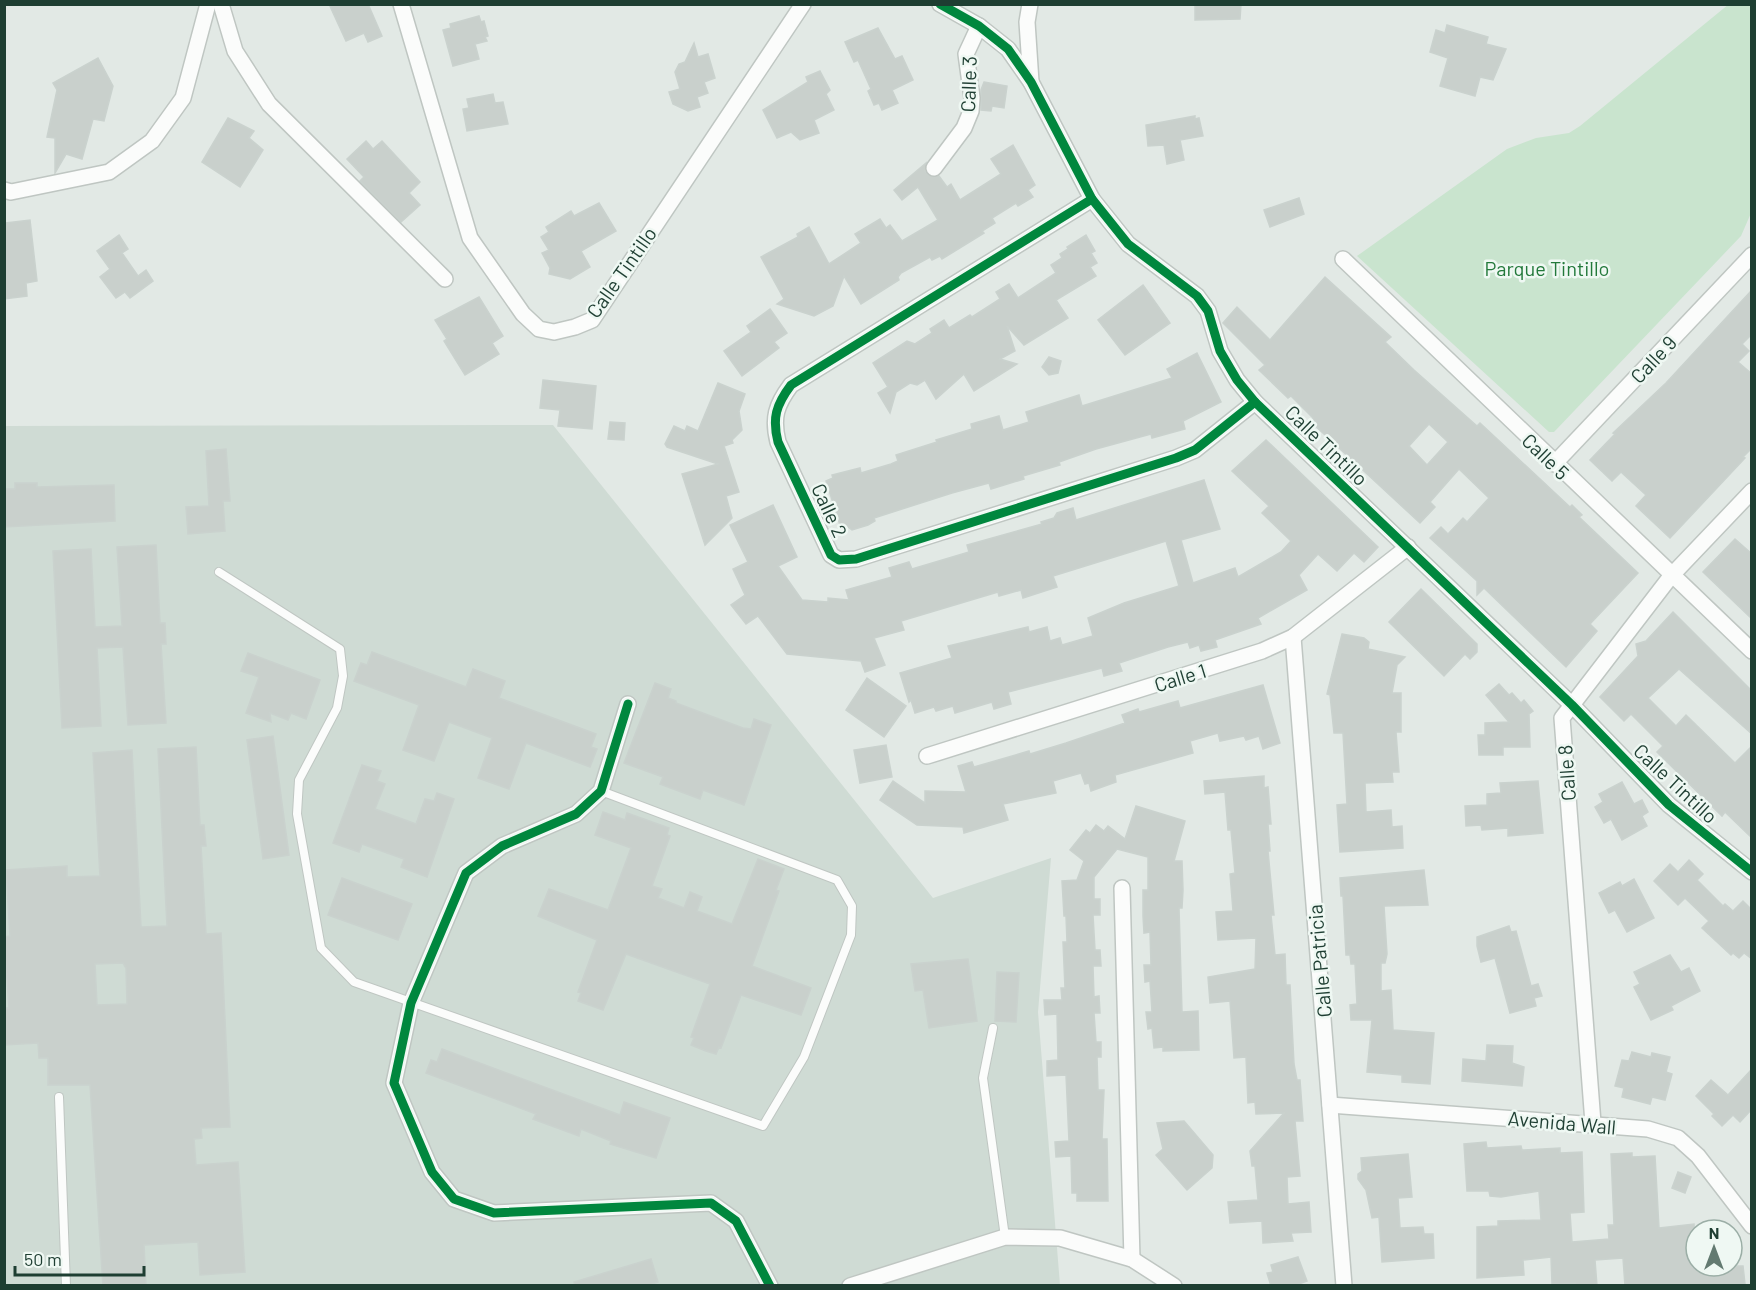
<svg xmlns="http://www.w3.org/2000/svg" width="1756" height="1290" font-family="Barlow,sans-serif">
	<rect width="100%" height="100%" fill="#e2e9e5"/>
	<polygon fill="#cfdbd4" points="553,425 933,898 1051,858 1038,1012 1060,1285 5,1285 4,426"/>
	<polygon fill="#c9e4ce" points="1729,4 1751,5 1751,213 1741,236 1554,432 1549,432 1357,256 1507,149 1536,138 1569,133 1580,126"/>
	<g fill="#c9d0cc" stroke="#cad2ce" stroke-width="1.5" fill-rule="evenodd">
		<polygon points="329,4 368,4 382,36 368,42 364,33 346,41"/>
		<polygon points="1195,4 1241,4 1240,19 1195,20"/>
		<polygon points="479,16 481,22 484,21 488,36 485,37 487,41 475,44 479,59 453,66 443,30 451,28 450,24"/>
		<polygon points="1447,25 1488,37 1486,44 1506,49 1493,80 1480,77 1475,96 1440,86 1448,58 1430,52 1436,30 1445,33"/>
		<polygon points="878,28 895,59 902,56 913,80 892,90 898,103 882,110 879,103 874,105 868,91 871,89 858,60 854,62 845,42"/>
		<polygon points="694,43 698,57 708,54 715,78 704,82 708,93 697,97 700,107 688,111 673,104 669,92 680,89 675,72 679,64 685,62"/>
		<polygon points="98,58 113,86 104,121 93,119 82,159 66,154 55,173 55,138 47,137 57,90 53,83"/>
		<polygon points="820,71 830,90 826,94 834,110 814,120 819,133 800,140 791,132 777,138 763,110 808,82 806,77"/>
		<polygon points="984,82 1007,86 1004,108 992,106 991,111 981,110 981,90"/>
		<polygon points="493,94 495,103 503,102 508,124 467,131 463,109 469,108 467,99"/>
		<polygon points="1195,116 1195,119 1199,118 1203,136 1180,140 1184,160 1167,164 1164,145 1148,146 1146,125"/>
		<polygon points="228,118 254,131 249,138 263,150 240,187 202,162"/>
		<polygon points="366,141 373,149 382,141 420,182 409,193 420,205 401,222 360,181 364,177 347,159"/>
		<polygon points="1013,145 1035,185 1028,190 1033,197 1018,206 1016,203 992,218 995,223 982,231 984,233 942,259 940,256 932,260 930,257 901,273 898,277 899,280 861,304 844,276 833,306 814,316 777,304 784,299 761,257 798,237 797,234 809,227 829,264 861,243 855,234 880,219 886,228 890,225 902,241 938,220 918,187 902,200 894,190 926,163 925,171 928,175 939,176 947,187 951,184 960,200 1001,174 991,159"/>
		<polygon points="1299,198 1304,214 1270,227 1264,210"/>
		<polygon points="599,203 616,231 581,251 590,267 570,279 549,274 550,268 542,253 549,250 541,237 549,232 546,227 571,211 574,216"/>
		<polygon points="30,220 37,281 26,283 27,296 4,299 6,223"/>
		<polygon points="119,235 128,249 122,253 138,276 146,270 153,281 130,298 125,292 116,298 100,277 110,269 97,251"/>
		<polygon points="1086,235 1095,251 1091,253 1097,263 1090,267 1096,276 1056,300 1068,318 1024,345 1007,326 1015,351 1000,359 1017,364 974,391 964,374 936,399 925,380 917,385 910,383 896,392 890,413 878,393 888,387 873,363 907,341 915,344 932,333 930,329 944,320 949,328 970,315 972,317 1000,299 996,292 1009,284 1018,298 1056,273 1051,265 1062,258 1060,254 1068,249 1067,247"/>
		<path d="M1325,277L1391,337L1385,342L1414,370L1477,426L1480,423L1570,507L1572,505L1582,515L1579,517L1638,573L1590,624L1597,631L1566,667L1484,588L1477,595V581L1430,538L1441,527L1448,534L1463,518L1467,522L1489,498L1459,469L1430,502L1435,507L1420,523L1310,421L1313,418L1291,396L1288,398L1259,370L1265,365L1223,323L1237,307L1270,340ZM1429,424L1448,442L1427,465L1409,446Z"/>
		<polygon points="1143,285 1170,323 1125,355 1098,320"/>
		<polygon points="1752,290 1752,334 1742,344 1749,351 1738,362 1752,374 1752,448 1743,457 1745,458 1670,538 1636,506 1646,495 1621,472 1612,481 1590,460 1615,434 1613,433 1666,383"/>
		<polygon points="479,297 503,336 492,343 499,354 465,375 444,341 447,339 435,320"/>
		<polygon points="770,309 787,333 774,342 779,348 742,376 724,351 751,332 747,326"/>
		<polygon points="1197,353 1221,402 1183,421 1185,429 1152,438 1151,434 1096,449 1059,462 1060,465 1023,476 1024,479 991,489 989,483 952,493 874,518 875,521 868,525 852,530 844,524 840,525 826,481 833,478 832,475 860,468 861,473 891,464 898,461 896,455 937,442 936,440 972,429 971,424 999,416 1003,430 1029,422 1026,412 1079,395 1082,406 1172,378 1167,369"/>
		<polygon points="1049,357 1061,361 1058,373 1049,375 1042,367"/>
		<polygon points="543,380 596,386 592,429 558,426 560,410 540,408"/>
		<polygon points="718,383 745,394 739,411 742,430 732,440 733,443 724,446 739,492 726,496 732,518 705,545 682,474 718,464 667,447 665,444 674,426 685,431 687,426 698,431"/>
		<polygon points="610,422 625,423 624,440 608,439"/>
		<polygon points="1266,440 1378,547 1364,562 1354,553 1337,571 1318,554 1299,575 1307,590 1258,618 1261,624 1215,640 1217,647 1201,651 1199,645 1190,648 1188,642 1168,647 1119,663 1122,671 1104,676 1102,668 1008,692 1011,704 994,709 992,702 955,713 953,706 936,711 934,707 915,713 911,700 909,702 900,673 952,658 948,646 1028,627 1029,632 1047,627 1050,641 1060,638 1062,645 1093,636 1088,618 1124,603 1179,586 1166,541 1053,576 1057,587 1023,598 1021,590 999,596 998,592 901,621 904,630 874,638 885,665 865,672 861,661 787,654 758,616 746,624 731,605 745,595 733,569 748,562 730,525 773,505 797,557 778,566 802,600 828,602 828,598 849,600 846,590 892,577 889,568 909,562 912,569 969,552 967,545 1042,524 1041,522 1054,518 1057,513 1073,508 1076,520 1204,480 1220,529 1181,540 1193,583 1235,568 1238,577 1281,552 1291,541 1262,513 1269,506 1232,471"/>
		<polygon points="226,449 230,501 223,501 225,531 188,534 186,507 209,506 206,451"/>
		<polygon points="15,483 37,483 37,487 114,485 115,521 4,527 4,489 15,489"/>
		<polygon points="1735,539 1752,554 1752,619 1703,572"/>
		<polygon points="156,545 160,623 165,623 166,644 161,644 166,723 128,725 123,647 97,648 101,726 62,728 53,551 91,549 95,627 122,626 117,547"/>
		<polygon points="1421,589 1477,644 1477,652 1470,659 1465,654 1444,676 1389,622"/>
		<polygon points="1673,612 1752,691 1752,734 1679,669 1648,698 1676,726 1686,715 1735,763 1752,746 1752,838 1725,812 1722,816 1657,752 1663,746 1631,714 1624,721 1600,697 1638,656 1636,644 1646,641"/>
		<polygon points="1342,634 1364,638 1369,642 1368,649 1405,657 1397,665 1392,693 1401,693 1401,732 1396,732 1399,772 1392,772 1393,782 1365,783 1366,812 1391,810 1392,827 1402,826 1403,848 1340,852 1337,805 1347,804 1343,733 1334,733 1330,695 1327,694"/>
		<polygon points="372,652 466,687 473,669 505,681 499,698 596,734 591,747 597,749 590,767 526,743 509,789 478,778 492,738 449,722 434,761 403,750 419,705 354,681 361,663 367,665"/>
		<polygon points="248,653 320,680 306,719 291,713 288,720 270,713 271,722 246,713 259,677 241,671"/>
		<polygon points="867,678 906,706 884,737 846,710"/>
		<polygon points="655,683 671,689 668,698 676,701 676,703 708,715 743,728 751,729 754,719 771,725 744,805 703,790 700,799 660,784 663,777 624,763"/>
		<polygon points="1499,684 1509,695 1512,693 1521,703 1524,700 1533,711 1529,714 1530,747 1503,747 1503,755 1479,755 1478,735 1485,735 1485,723 1509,722 1486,695"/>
		<polygon points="1263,685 1280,743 1263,749 1259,736 1246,740 1244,736 1220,741 1218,733 1190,741 1193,753 1115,775 1116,782 1091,791 1089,783 1085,784 1081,773 1053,781 1056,793 1003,804 1008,820 964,833 963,827 917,825 880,800 893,781 925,803 925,791 966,792 958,766 972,762 974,767 1029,751 1030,754 1066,743 1125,723 1122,715 1138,709 1139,712 1178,701 1180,708"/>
		<polygon points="273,736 289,855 263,859 247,740"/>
		<polygon points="886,745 892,777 860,783 854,750"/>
		<path d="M196,747L200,825H204L206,846H201L206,934L221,933L230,1127L201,1128L202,1138L194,1139L196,1165L238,1162L245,1272L200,1275L198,1242L144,1245L146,1286H103L90,1085H48V1058H39L38,1043L4,1045V1008H9L4,937L10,936L6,870L67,866V877L100,876L93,753L132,750L141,927L167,926L158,749ZM123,963L126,968L127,1004L97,1005L95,964Z"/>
		<polygon points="362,765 381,771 377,781 385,784 375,809 416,824 425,799 434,801 437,793 454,799 427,877 401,867 404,859 362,844 359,852 333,843"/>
		<polygon points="1264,776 1264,788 1268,787 1271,824 1268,824 1270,851 1268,851 1274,915 1271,915 1275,955 1285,954 1286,985 1290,985 1294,1064 1297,1080 1300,1080 1303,1121 1295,1121 1300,1176 1287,1177 1288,1204 1309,1202 1311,1232 1291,1233 1293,1241 1263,1243 1262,1221 1230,1223 1228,1202 1258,1200 1255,1166 1252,1166 1250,1151 1284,1113 1256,1114 1255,1102 1248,1103 1246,1057 1234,1058 1230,1001 1210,1003 1208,977 1255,969 1256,938 1218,940 1216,912 1233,911 1230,874 1235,873 1231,830 1228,830 1225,792 1205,794 1204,781"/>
		<polygon points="1538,781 1543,833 1508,836 1508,828 1482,830 1481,825 1466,826 1465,806 1487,805 1487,794 1501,793 1500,783"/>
		<polygon points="1622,782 1634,804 1642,800 1648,812 1642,816 1647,826 1622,840 1611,819 1604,823 1595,807 1603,802 1599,794"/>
		<polygon points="1136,806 1185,821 1174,861 1182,861 1183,890 1182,908 1179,908 1182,1012 1198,1011 1199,1050 1163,1051 1163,1047 1154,1048 1152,1028 1148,1029 1146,1012 1152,1012 1150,981 1145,982 1144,965 1151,965 1150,932 1144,933 1143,916 1143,890 1148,890 1148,857 1117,849 1094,877 1094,899 1100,899 1100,915 1093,915 1095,950 1100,950 1101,966 1093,966 1094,997 1099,996 1100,1013 1094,1013 1096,1042 1101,1042 1101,1057 1097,1057 1098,1090 1104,1090 1102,1139 1107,1139 1108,1201 1077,1201 1077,1193 1072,1193 1071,1156 1056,1157 1055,1142 1069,1141 1066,1075 1047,1076 1047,1061 1058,1060 1057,1014 1045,1015 1044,1000 1062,1000 1061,988 1065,988 1063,942 1067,942 1066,916 1064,916 1062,881 1077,880 1084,861 1070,850 1086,830 1090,833 1096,825 1104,831 1108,826 1125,839"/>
		<polygon points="603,812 625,820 627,813 669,828 667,835 670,836 652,886 662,889 658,898 684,908 690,892 702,897 697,911 732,924 758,859 784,869 776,890 779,891 752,966 811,988 801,1015 741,995 721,1048 719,1047 716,1054 706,1051 691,1045 694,1038 691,1037 710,984 626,954 603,1010 578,1001 581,993 578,992 597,940 538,916 549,889 608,910 631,848 595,835"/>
		<polygon points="1689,860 1703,874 1697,880 1723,906 1725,904 1733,911 1743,901 1752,910 1752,959 1744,953 1739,958 1733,953 1731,955 1702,928 1709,921 1685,898 1678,905 1654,881 1670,864 1678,872"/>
		<polygon points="1424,870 1428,905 1384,906 1387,954 1385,963 1381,963 1381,991 1391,990 1393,1030 1434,1033 1430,1084 1402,1082 1402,1075 1367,1072 1372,1020 1351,1020 1350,1005 1357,1004 1355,964 1351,964 1350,955 1346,955 1343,896 1341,896 1340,878"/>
		<polygon points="342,878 412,904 398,940 328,915"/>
		<polygon points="1634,879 1654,918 1627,932 1615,910 1609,913 1599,893 1620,882 1622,886"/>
		<polygon points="1509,926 1511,932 1516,931 1531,986 1538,984 1542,996 1534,998 1536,1006 1510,1013 1495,958 1481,962 1477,946 1477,937"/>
		<polygon points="1670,955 1681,972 1689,968 1700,991 1671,1006 1673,1010 1651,1020 1634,987 1640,984 1634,972"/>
		<polygon points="968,959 977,1021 929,1028 923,990 915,991 911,964"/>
		<polygon points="997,972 1019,973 1016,1022 995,1021"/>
		<polygon points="1487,1045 1513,1046 1512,1063 1524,1067 1522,1086 1462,1081 1463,1059 1486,1061"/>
		<polygon points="442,1049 620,1115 624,1102 670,1118 656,1158 610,1144 611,1141 581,1129 579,1136 533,1119 536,1114 426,1073 431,1060 437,1062"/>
		<polygon points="1632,1052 1651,1057 1652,1053 1670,1057 1666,1072 1672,1074 1665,1100 1652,1097 1650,1104 1622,1097 1624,1088 1615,1086 1622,1060 1629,1061"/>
		<polygon points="1752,1069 1752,1109 1740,1122 1733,1115 1722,1126 1712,1116 1714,1114 1696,1096 1711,1080 1728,1095"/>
		<polygon points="1184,1121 1213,1155 1212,1168 1187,1190 1156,1155 1163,1149 1157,1123"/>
		<polygon points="1486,1142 1487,1148 1521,1146 1522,1150 1560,1148 1560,1153 1582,1152 1584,1212 1570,1213 1572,1242 1609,1239 1608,1225 1614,1225 1611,1154 1632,1153 1632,1157 1655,1156 1659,1228 1694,1224 1696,1266 1743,1266 1745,1284 1625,1286 1623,1258 1595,1260 1597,1286 1575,1286 1575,1283 1552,1284 1551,1257 1523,1260 1524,1275 1477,1278 1477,1227 1498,1226 1498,1221 1541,1220 1539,1191 1501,1197 1490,1196 1489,1191 1467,1191 1464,1144"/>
		<polygon points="1408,1154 1412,1197 1398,1198 1400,1228 1423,1227 1424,1234 1433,1234 1434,1258 1382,1262 1379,1217 1372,1218 1366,1190 1358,1179 1358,1174 1362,1171 1361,1158"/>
		<polygon points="1678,1172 1691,1177 1685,1193 1672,1188"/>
		<polygon points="1298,1257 1307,1281 1293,1286 1271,1286 1267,1273 1273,1272 1271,1265"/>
		<polygon points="651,1259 658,1282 647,1286 575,1286 574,1282"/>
	</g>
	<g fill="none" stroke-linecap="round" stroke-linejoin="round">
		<defs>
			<g id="lane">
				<polyline points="219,572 340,649 343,676 337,708 299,780 297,814 321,948 354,982 763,1126 804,1057 851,935 852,906 837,880 601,791"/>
				<polyline points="993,1028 983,1078 1005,1237"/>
				<polyline points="59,1097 66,1286"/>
			</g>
			<g id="street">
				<polyline points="221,4 235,51 269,104 445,279"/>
				<polyline points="401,4 470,238 523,314 539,329 554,332 575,327 592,320 803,4"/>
				<polyline points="940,4 979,26 1008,49 1031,82 1092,199 1128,244 1197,296 1208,311 1220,351 1237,380 1255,402 1572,705 1669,805 1752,872"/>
				<polyline points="1030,4 1027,22 1031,82"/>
				<polyline points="934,168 964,128 971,111 972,98 966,54 979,26"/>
				<polyline points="4,190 11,192 109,172 152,141 183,98 208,4"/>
				<path d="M1092,199L791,385C776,405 772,418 778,442L831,555L839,560L856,559L1176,458L1195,450L1255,402"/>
				<polyline points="1343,259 1752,651"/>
				<polyline points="1554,464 1752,255"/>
				<polyline points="1293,637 1344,1286"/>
				<polyline points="628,704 601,791 576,814 502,846 466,873 411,1003 394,1083 432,1172 454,1199 494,1213 711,1203 736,1221 770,1286"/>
				<polyline points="927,756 1262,651 1293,637 1408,547"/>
				<polyline points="1122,888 1132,1259"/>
				<polyline points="1330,1105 1648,1129 1678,1138 1698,1156 1752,1226"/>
				<polyline points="1593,1123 1562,718 1671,576 1752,491"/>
				<polyline points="850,1286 1005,1237 1060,1238 1132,1259 1174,1286"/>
			</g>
		</defs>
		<use href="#lane" stroke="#bfc6c2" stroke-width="10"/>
		<use href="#street" stroke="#bfc6c2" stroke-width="18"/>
		<use href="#lane" stroke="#fbfcfb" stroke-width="8"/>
		<use href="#street" stroke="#fbfcfb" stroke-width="15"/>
		<defs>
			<g id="cycleway">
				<polyline points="940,4 979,26 1008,49 1031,82 1092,199 1128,244 1197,296 1208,311 1220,351 1237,380 1255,402 1572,705 1669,805 1752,872"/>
				<path d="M1092,199L791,385C776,405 772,418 778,442L831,555L839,560L856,559L1176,458L1195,450L1255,402"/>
				<polyline points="628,704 601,791 576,814 502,846 466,873 411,1003 394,1083 432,1172 454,1199 494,1213 711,1203 736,1221 770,1286"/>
			</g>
		</defs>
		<use href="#cycleway" stroke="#eff8f3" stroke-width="13"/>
		<use href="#cycleway" stroke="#00873e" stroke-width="9"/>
	</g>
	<g text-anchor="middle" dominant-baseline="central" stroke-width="5" stroke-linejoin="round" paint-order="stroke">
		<g font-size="20" fill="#1e3e32" stroke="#eff8f3">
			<text transform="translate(968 84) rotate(-88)">Calle 3</text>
			<text transform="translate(621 272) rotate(-55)">Calle Tintillo</text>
			<text transform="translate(1653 359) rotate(-47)">Calle 9</text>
			<text transform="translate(1327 445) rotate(44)">Calle Tintillo</text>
			<text transform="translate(1546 456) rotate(44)">Calle 5</text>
			<text transform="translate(830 510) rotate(65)">Calle 2</text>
			<text transform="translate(1180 677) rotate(-17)">Calle 1</text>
			<text transform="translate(1566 773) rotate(-94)">Calle 8</text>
			<text transform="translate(1676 783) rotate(43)">Calle Tintillo</text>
			<text transform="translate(1319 961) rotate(-95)">Calle Patricia</text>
			<text transform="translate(1562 1122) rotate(5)">Avenida Wall</text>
		</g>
		<g font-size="20" fill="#23793b" stroke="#eff8f3">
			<text x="1547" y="268">Parque Tintillo</text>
		</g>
	</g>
	<rect width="1756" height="1290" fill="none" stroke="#1e3e32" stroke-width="12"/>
	<g transform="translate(1714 1248)"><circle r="28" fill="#eff8f3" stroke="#9baea6" stroke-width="1.5"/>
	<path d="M0-4.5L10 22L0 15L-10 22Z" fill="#637a71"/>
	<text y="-9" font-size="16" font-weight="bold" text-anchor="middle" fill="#1e3e32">N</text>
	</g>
	<path d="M15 1266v9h129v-9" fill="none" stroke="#1e3e32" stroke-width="3"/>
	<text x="24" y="1266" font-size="18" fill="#1e3e32" stroke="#eff8f3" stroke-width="4.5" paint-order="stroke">50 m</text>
</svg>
